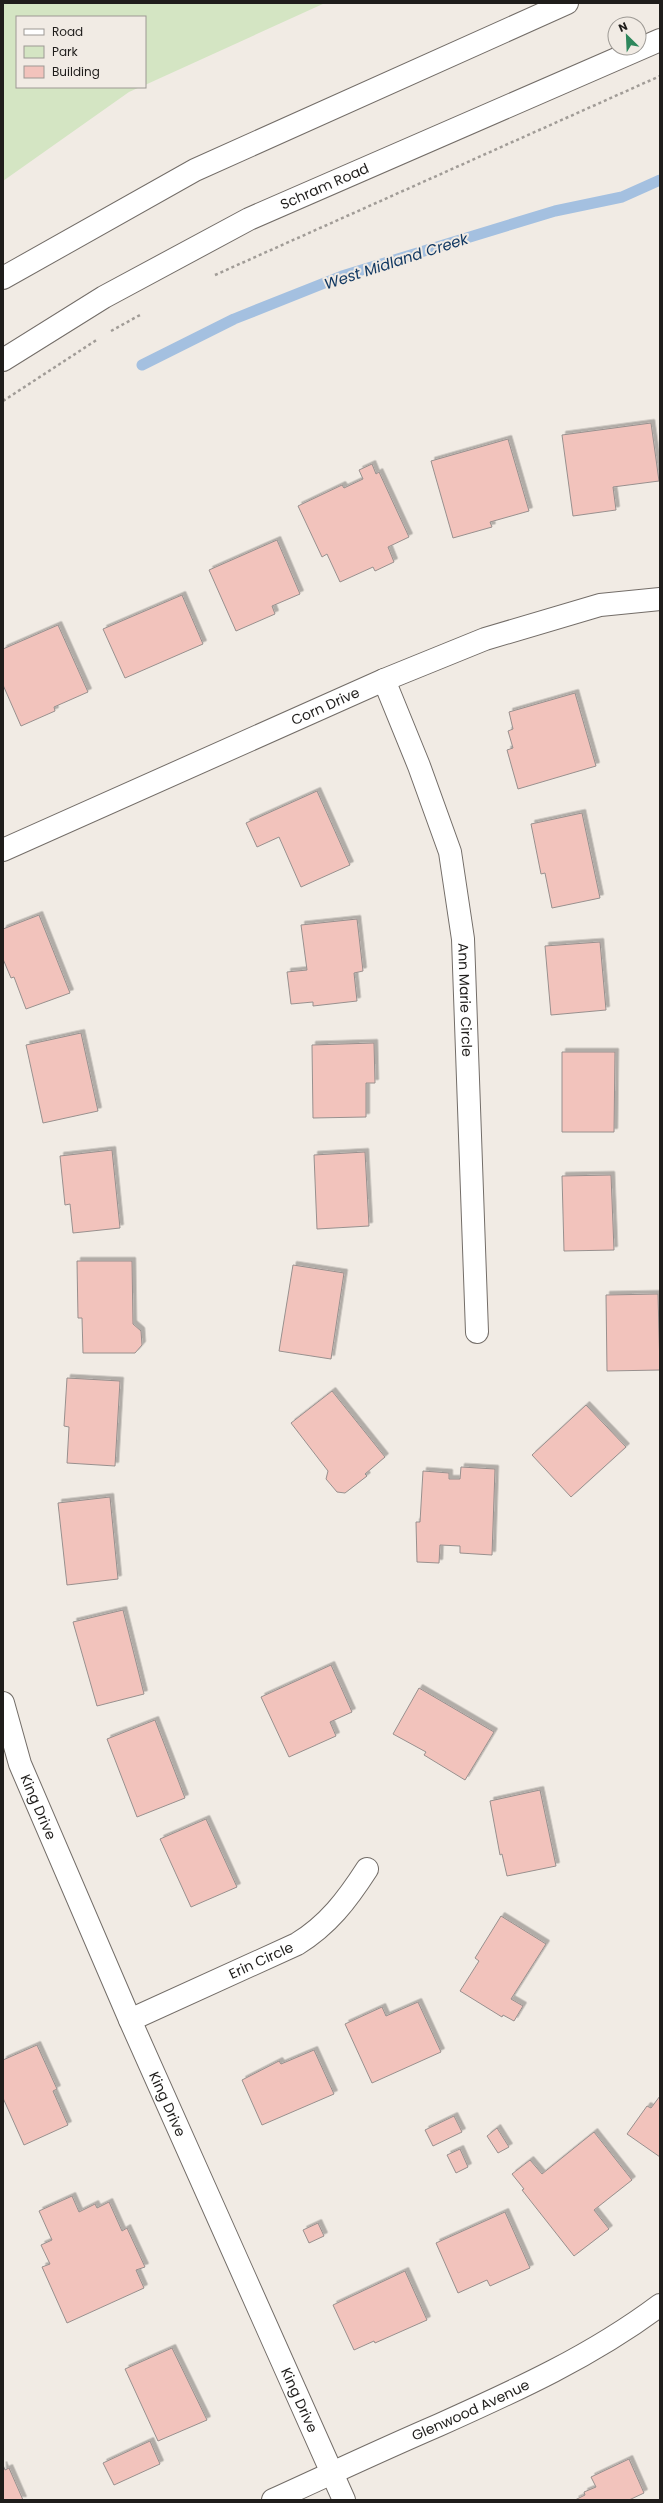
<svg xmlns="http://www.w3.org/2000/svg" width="663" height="2503" font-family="Poppins,sans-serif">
	<defs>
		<filter id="shadow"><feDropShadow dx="3.5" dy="-3.5" stdDeviation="0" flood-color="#0004"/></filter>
	</defs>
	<rect width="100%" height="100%" fill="#f1ebe4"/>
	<polygon fill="#d4e5c3" points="3,3 325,3 145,85 145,17 17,17 17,87 140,87 129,92 3,181"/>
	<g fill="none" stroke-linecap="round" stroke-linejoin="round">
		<polyline stroke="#a4c0e0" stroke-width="11" points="142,365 234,319 342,276 555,211 622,197 660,180"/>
	</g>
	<g fill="#f2c3bc" stroke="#98908e" filter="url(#shadow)">
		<polygon points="651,423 659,481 613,487 616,510 573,516 562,435"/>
		<polygon points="508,439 529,511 490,522 492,527 453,538 431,461"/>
		<polygon points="372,464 376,474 379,472 409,537 388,547 394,562 375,571 373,567 340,582 327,554 322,557 298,506 342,485 344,488 363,479 359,470"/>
		<polygon points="277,540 300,594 272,606 275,614 236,631 209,570"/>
		<polygon points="182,595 203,644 125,678 103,629"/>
		<polygon points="58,625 88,692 54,707 55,711 21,726 3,685 3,649"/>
		<polygon points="575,693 596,766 518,789 507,750 513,748 508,731 513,729 509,712"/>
		<polygon points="317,791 350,865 301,887 279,837 257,847 246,823"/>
		<polygon points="582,813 600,898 552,908 545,873 541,874 531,824"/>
		<polygon points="39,915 70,993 26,1009 14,977 11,978 3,959 3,929"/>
		<polygon points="357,919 363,971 354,973 357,1001 313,1006 313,1002 291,1004 287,972 307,970 301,925"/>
		<polygon points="600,942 606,1010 551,1015 545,946"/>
		<polygon points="81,1033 98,1111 43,1123 26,1045"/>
		<polygon points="374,1043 375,1083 366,1083 366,1117 313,1118 312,1045"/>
		<polygon points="562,1052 615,1052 614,1132 562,1132"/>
		<polygon points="112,1150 120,1228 73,1233 70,1204 65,1205 60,1156"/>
		<polygon points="365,1152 369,1226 317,1229 314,1155"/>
		<polygon points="611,1175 614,1250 564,1251 562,1176"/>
		<polygon points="77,1261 132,1261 133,1324 141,1331 142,1345 135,1353 83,1353 82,1318 78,1318"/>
		<polygon points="293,1265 344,1273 331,1359 279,1351"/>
		<polygon points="658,1294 660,1370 607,1371 606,1295"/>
		<polygon points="67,1378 120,1381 115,1466 67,1463 69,1427 64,1426"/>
		<polygon points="332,1391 385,1457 365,1474 367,1476 345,1493 337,1492 326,1479 328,1471 291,1423"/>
		<polygon points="586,1405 626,1447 571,1497 532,1455"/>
		<polygon points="461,1467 495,1469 492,1555 460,1553 460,1546 440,1545 439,1563 417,1562 416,1522 420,1522 423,1471 449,1473 449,1479 460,1479"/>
		<polygon points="110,1497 118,1579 67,1585 58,1503"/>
		<polygon points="123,1610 144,1694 97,1706 73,1622"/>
		<polygon points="331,1665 352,1712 330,1722 336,1736 289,1757 261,1697"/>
		<polygon points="419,1688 494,1732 465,1780 424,1755 426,1752 393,1734"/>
		<polygon points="155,1720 185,1798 137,1817 107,1739"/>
		<polygon points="540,1790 556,1866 507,1876 502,1854 500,1855 490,1801"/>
		<polygon points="206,1819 237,1887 191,1907 160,1839"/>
		<polygon points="501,1916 546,1944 511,1999 523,2006 514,2021 503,2015 502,2017 460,1991 479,1961 475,1958"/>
		<polygon points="418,2002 441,2052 372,2083 345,2024 382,2007 386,2016"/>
		<polygon points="37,2045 57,2089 53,2091 68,2125 24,2145 3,2098 3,2060"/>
		<polygon points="314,2050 334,2094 262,2125 242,2080 279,2061 281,2064"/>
		<polygon points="660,2096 660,2157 627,2134 647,2106 651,2108"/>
		<polygon points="454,2116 462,2132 433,2146 425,2130"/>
		<polygon points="497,2128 509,2147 498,2153 487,2136"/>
		<polygon points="594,2132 632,2180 594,2210 609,2229 574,2256 522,2190 524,2189 512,2174 530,2160 542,2174"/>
		<polygon points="460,2149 468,2167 456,2173 447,2155"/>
		<polygon points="72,2196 79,2212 95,2204 97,2208 109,2202 122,2231 127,2228 145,2267 136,2270 144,2288 67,2323 42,2267 50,2264 41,2245 52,2240 39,2211"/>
		<polygon points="505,2212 530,2268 490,2286 487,2280 458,2293 436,2243"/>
		<polygon points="318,2223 324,2236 309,2243 303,2230"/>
		<polygon points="405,2271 427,2320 375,2343 374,2341 354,2350 333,2305"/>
		<polygon points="172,2348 207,2420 158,2441 125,2369"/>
		<polygon points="150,2441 160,2464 114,2485 103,2463"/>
		<polygon points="629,2459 644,2493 629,2500 575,2500 585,2495 584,2492 596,2487 591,2477"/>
		<polygon points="3,2465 5,2470 9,2468 23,2500 3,2500"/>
	</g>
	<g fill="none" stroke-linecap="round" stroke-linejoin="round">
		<defs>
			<g id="minor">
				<path id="s1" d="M384,680L419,766L450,852L463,939L477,1332"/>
				<path id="s2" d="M3,850L384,680L485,639L600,605L660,599"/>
				<path id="s3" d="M3,1703L20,1764L130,2020L344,2500"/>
				<path id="s4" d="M130,2020L297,1944C328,1925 347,1900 367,1869"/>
				<path id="s5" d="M273,2500C328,2475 383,2449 439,2425C517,2390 592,2356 660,2305"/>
			</g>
			<g id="major">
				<polyline points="3,278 195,170 567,3"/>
				<path id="s6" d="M3,360L104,297L249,219L660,40"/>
			</g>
		</defs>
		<use href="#minor" stroke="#736d68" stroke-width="24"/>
		<use href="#major" stroke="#736d68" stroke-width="24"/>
		<g stroke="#a19c97" stroke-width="2.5" stroke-dasharray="3 3" stroke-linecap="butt">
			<polyline points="215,275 660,76"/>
			<polyline points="111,331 140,315"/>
			<polyline points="3,401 98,339"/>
		</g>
		<use href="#minor" stroke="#fff" stroke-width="22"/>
		<use href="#major" stroke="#fff" stroke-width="22"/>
	</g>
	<g text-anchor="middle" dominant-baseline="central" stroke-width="4" stroke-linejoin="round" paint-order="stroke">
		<g font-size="14" fill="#1f1d1b" stroke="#f1ebe4">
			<text stroke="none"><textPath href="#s6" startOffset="366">Schram Road</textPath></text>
			<text stroke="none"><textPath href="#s2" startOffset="353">Corn Drive</textPath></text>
			<text stroke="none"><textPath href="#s1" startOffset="333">Ann Marie Circle</textPath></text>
			<text stroke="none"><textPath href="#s3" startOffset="110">King Drive</textPath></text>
			<text stroke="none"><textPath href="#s4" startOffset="144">Erin Circle</textPath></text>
			<text stroke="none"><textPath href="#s3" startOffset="434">King Drive</textPath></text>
			<text stroke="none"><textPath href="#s3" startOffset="758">King Drive</textPath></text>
			<text stroke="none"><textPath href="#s5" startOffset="217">Glenwood Avenue</textPath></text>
		</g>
		<g font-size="15" font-style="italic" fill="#113862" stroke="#f1ebe4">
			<text transform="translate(396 261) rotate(-18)">West Midland Creek</text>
		</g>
	</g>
	<rect width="663" height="2503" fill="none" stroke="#1f1d1b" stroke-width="8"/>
	<rect x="16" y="16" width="130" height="72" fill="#f1ebe4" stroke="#9d9994"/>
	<rect x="24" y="29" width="20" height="6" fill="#ffffff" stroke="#9d9994"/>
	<text x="52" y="36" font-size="12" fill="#1f1d1b">Road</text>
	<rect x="24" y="46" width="20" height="12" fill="#d4e5c3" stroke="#9d9994"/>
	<text x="52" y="56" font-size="12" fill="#1f1d1b">Park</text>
	<rect x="24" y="66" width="20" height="12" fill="#f2c3bc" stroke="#9d9994"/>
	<text x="52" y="76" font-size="12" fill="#1f1d1b">Building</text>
	<g transform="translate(627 36) rotate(336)"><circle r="19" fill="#f1ebe4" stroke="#9d9994"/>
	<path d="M0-3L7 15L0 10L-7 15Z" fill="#2e875c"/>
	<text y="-6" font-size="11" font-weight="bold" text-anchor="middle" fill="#1f1d1b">N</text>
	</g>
</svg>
